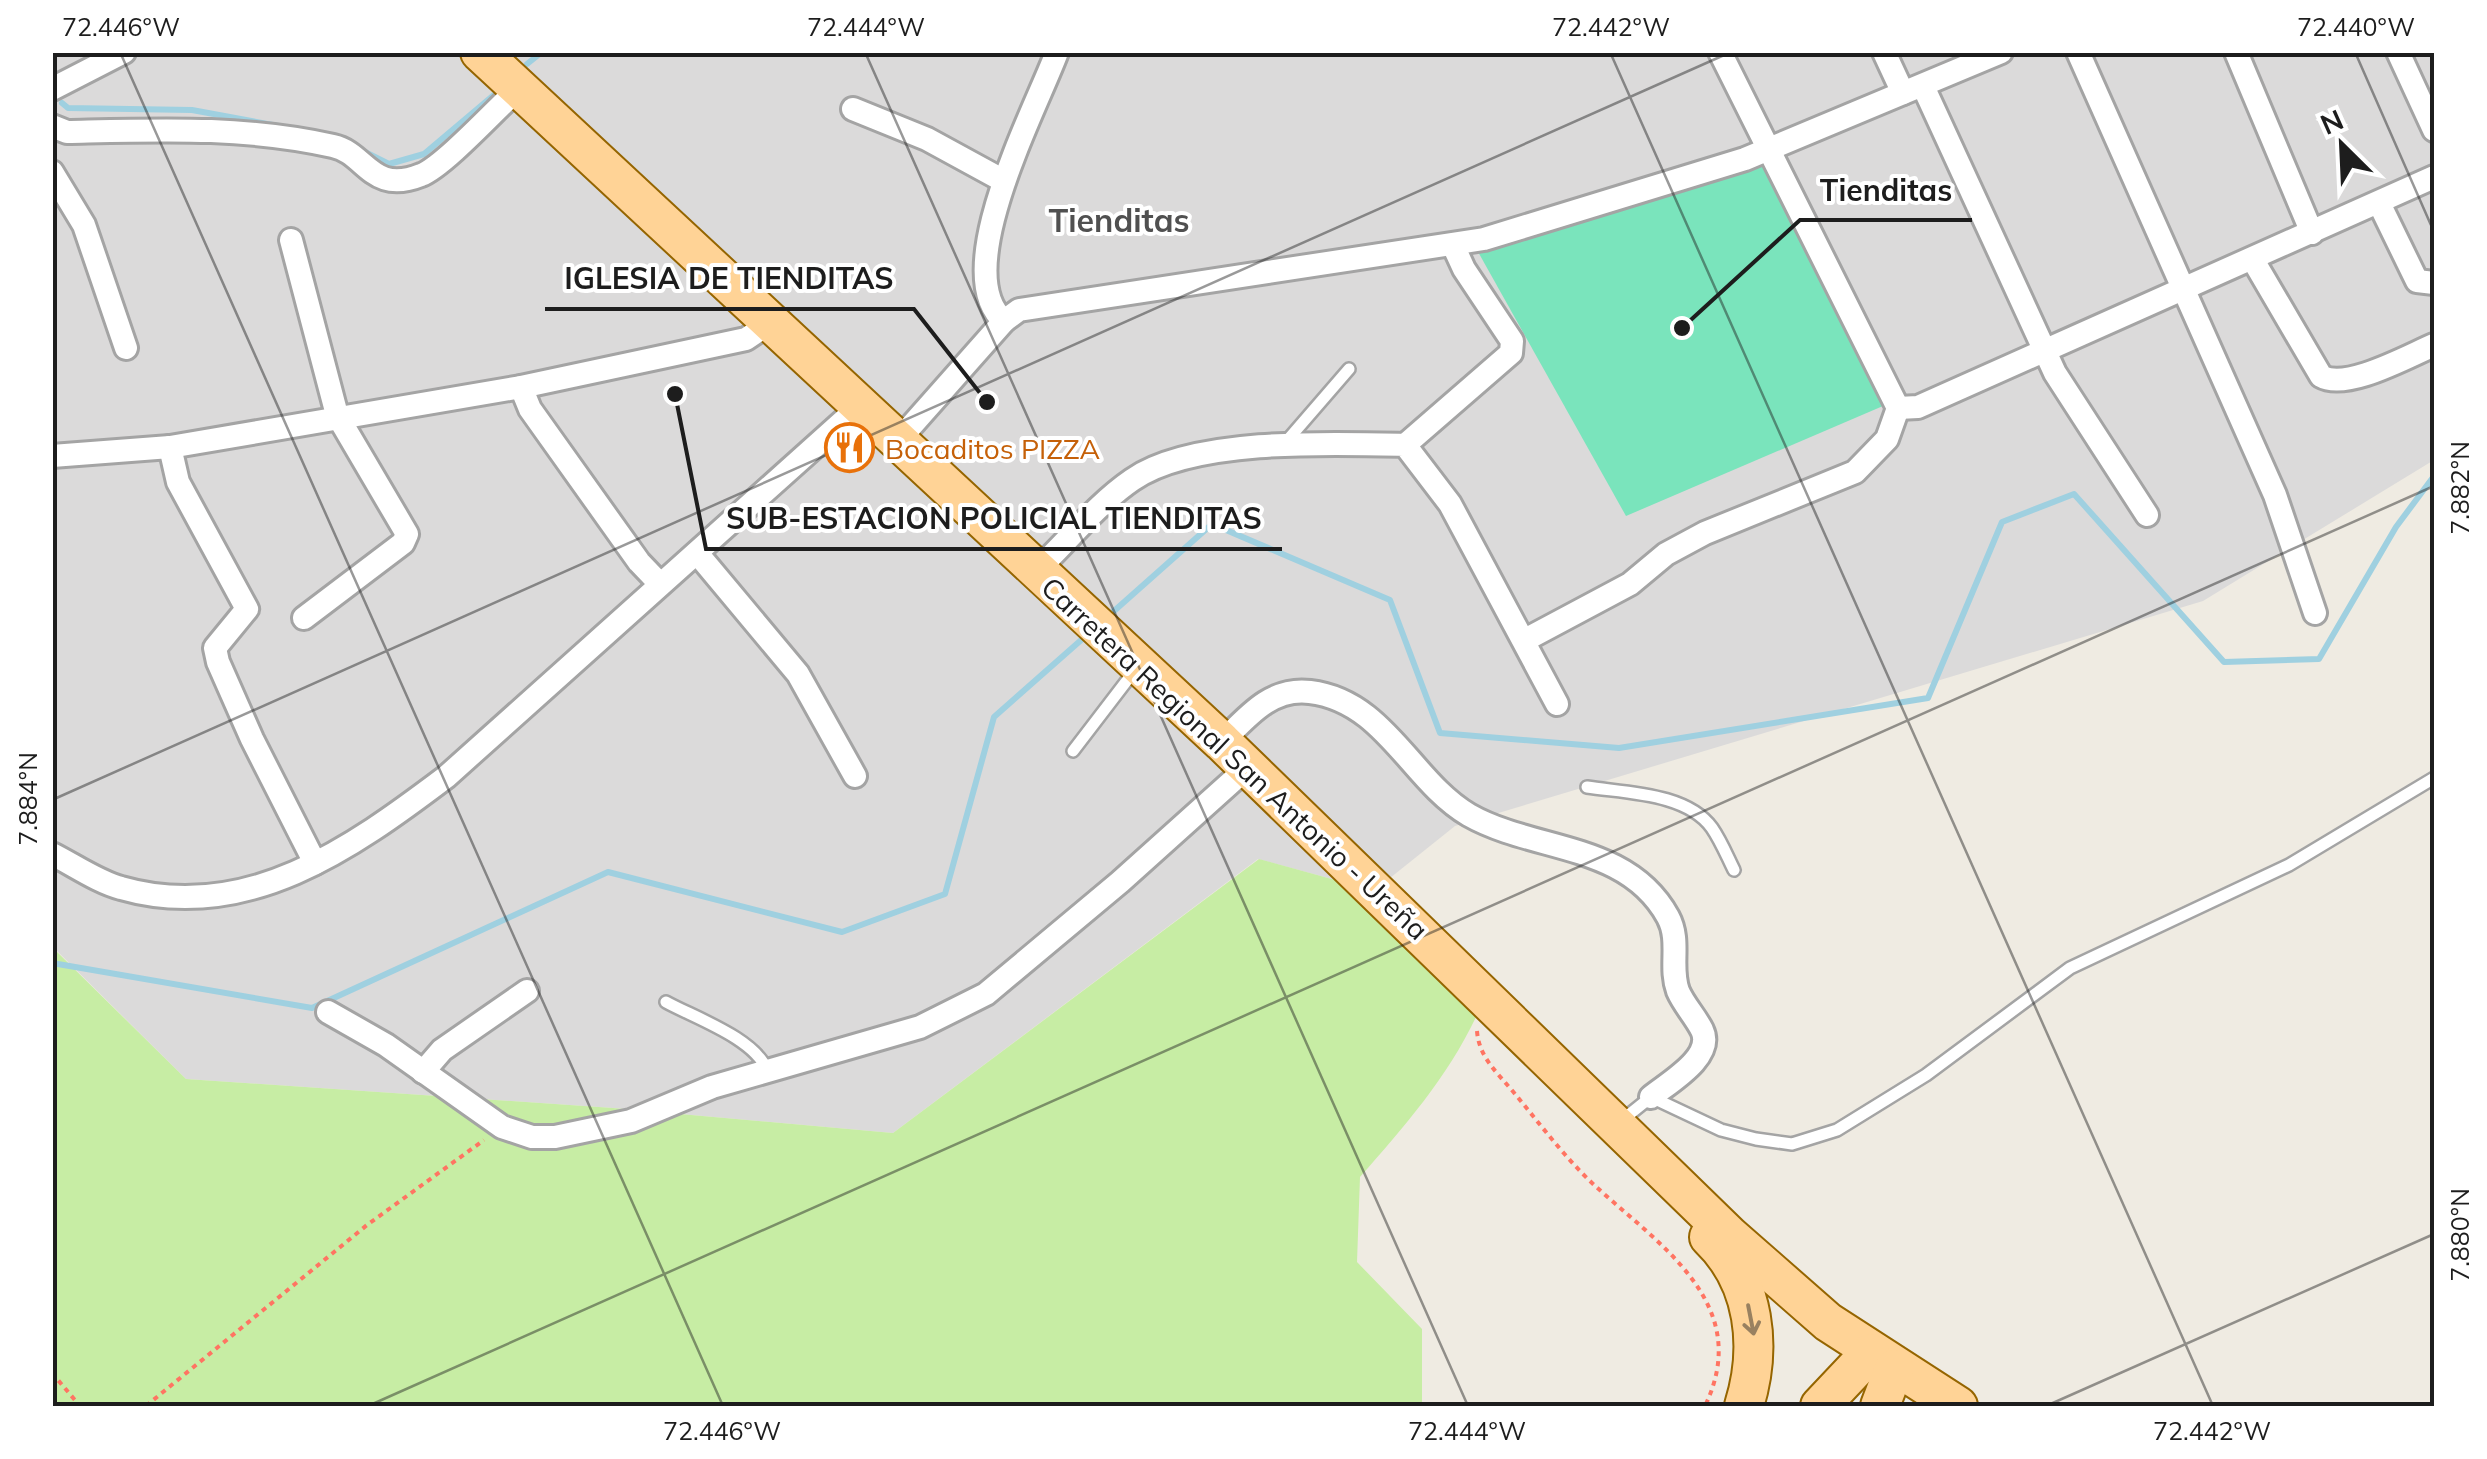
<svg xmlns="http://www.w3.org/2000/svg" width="2487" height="1459" font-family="Mulish,sans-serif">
	<rect width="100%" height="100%" fill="#efebe2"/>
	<polygon fill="#dbdada" points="52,53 2434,53 2434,460 2203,601 1455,826 1390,878 1365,857 1339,881 1258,859 893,1133 613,1108 186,1079 53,947"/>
	<path fill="#c7eda4" d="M1259,859L1339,881L1476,1017C1447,1078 1404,1127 1360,1177L1357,1262L1422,1329V1406H53L52,947L186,1079L613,1108L893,1133Z"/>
	<polygon fill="#7ae4bc" points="1762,164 1883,406 1626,516 1477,250"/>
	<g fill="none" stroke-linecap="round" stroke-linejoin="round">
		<g stroke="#9fd0e0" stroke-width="6">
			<polyline points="527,64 542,52"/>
			<polyline points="62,103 68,108 192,110 333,136"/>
			<polyline points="363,151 389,164 424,154 495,94"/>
			<polyline points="1105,619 1212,524 1390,600 1440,733 1619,748 1928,698 2002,522 2074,494 2224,662 2319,659 2396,527 2434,476"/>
			<polyline points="52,963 312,1008 608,872 842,932 945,894 994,717 1088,634"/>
		</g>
		<defs>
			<g id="lane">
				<polyline points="1285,443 1349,369"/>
				<polyline points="1073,751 1135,670"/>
				<path d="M1587,787C1626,793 1687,793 1712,828C1721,841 1727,856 1734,870"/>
				<path d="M666,1002C695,1018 754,1038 767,1070"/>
				<polyline points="1621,1121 1651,1097 1721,1130 1756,1139 1792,1144 1837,1130 1926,1075 2070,968 2289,865 2434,778"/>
			</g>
			<g id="street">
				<polyline points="1884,52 1903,93"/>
				<polyline points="2078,52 2275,495 2315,613"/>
				<polyline points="2236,52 2312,233"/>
				<polyline points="2398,52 2434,130"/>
				<polyline points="1923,86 2055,373 2147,515"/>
				<polyline points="52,89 124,52"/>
				<polyline points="853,109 927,139 1004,181"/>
				<path d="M52,126L67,132C157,130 245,126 333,146C366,153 371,195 421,175C443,167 498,107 518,89"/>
				<polyline points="52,172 84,225 126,348"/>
				<polyline points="2379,203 2417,281 2434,283"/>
				<polyline points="291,240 337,415 407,534 403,543 304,618"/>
				<path d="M2253,260L2321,376C2346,391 2408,356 2434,345"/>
				<path d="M1004,321C948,273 1035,111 1057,52"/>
				<polyline points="521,387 530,409 639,562 660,584"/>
				<polyline points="1898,408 1918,407 2434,177"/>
				<polyline points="897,442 1004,321 1019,310 1484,239 1745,159 2001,52"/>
				<polyline points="1405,445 1511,353 1512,341 1464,269 1453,245"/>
				<polyline points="170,447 178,482 247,609 215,648 218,662 252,739 315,863"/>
				<polyline points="52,456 170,447 521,387 746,339 768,324"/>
				<polyline points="697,553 798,674 855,776"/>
				<path d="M1036,571C1067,542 1097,504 1132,480C1192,438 1331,443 1405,445L1450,504L1557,704"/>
				<polyline points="1525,640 1630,584 1666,554 1705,533 1855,472 1887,439 1898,408 1720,52"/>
				<path d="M1222,742C1247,717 1271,687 1310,692C1385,701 1411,781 1469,815C1534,852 1627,842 1668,917C1681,941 1669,967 1678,991C1684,1005 1695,1016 1702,1030C1715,1057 1668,1083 1651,1097"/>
				<path d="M52,854C74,865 98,882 121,888C246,924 352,848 446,777L859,407"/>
				<polyline points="328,1012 386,1045 502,1127 532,1137 555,1137 631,1121 712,1087 920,1027 986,994 1120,882 1248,767"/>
				<polyline points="423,1072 442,1050 527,991"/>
			</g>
			<g id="primary">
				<polyline points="480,52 1222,742 1730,1236 1828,1322 1958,1406"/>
				<path d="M1709,1237C1756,1282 1762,1348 1744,1406"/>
				<polyline points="1820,1406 1870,1353"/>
				<polyline points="1880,1406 1894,1369"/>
			</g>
		</defs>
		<use href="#lane" stroke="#a4a4a4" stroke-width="16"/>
		<use href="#street" stroke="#a4a4a4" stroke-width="28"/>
		<use href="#primary" stroke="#956500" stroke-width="42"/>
		<g stroke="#ff7462" stroke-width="4" stroke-dasharray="5 5" stroke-linecap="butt">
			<path d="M1477,1031C1479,1058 1498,1073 1515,1094C1540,1124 1563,1155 1591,1182C1657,1244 1755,1302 1705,1406"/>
			<polyline points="52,1373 80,1406"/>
			<polyline points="146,1406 367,1225 484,1140"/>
		</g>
		<use href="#lane" stroke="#fff" stroke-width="11"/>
		<use href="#street" stroke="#fff" stroke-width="22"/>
		<use href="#primary" stroke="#ffd396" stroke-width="38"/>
	</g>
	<defs><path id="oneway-shaft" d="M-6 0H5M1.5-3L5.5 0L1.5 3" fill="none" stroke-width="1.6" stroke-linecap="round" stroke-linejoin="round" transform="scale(2.5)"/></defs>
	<use stroke="#998160" href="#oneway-shaft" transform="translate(1751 1320) rotate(79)"/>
	<path fill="none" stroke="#1d1d1d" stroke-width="2.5" stroke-opacity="0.45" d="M120,52L723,1406M865,52L1468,1406M1610,52L2213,1406M2355,52L2434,232M52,53L53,52M52,800L1731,52M368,1406L2434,486M2046,1406L2434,1234"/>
	<defs>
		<symbol id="restaurant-ring" viewBox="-11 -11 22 22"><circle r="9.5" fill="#fff" stroke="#e8710a" stroke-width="1.5"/><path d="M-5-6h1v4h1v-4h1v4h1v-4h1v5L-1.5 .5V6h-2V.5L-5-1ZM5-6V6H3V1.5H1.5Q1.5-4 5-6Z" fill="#e8710a"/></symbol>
	</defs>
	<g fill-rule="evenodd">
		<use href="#restaurant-ring" x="822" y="420" width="55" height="55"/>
	</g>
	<g text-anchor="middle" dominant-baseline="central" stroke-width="8" stroke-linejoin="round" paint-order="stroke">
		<g font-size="28" fill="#c56008" stroke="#fff" text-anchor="start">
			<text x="885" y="448">Bocaditos PIZZA</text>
		</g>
		<g font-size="28" fill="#1d1d1d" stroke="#fff">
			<text transform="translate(1235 758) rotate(43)">Carretera Regional San Antonio - Ureña</text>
		</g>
		<g font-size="32" font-weight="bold" fill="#505050" stroke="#fff">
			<text x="1119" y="220">Tienditas</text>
		</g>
	</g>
	<path fill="none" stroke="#1d1d1d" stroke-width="4" d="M1682 328L1800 220H1972M987 402L914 309H545M675 394L706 549H1282"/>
	<g fill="#1d1d1d" stroke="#fff" stroke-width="4">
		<circle cx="1682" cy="328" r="10"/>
		<circle cx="987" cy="402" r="10"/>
		<circle cx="675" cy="394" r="10"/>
	</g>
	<g font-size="30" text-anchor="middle" font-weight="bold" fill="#1d1d1d" stroke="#fff" stroke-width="8" stroke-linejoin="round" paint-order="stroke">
		<text x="1886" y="201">Tienditas</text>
		<text x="729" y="289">IGLESIA DE TIENDITAS</text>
		<text x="994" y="529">SUB-ESTACION POLICIAL TIENDITAS</text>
	</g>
	<rect width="2487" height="1459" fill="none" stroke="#ffffff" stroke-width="110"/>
	<g transform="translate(2342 145) rotate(336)" stroke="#ffffff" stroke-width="8" paint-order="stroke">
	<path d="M0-8L18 38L0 25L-18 38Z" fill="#1d1d1d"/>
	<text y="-15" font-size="28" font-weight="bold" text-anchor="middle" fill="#1d1d1d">N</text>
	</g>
	<rect x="55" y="55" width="2377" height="1349" fill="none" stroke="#1d1d1d" stroke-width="4"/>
	<g font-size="25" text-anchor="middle" fill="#1d1d1d">
		<text x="121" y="36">72.446°W</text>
		<text x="866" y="36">72.444°W</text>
		<text x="1611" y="36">72.442°W</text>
		<text x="2356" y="36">72.440°W</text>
		<text transform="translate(2460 488) rotate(-90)" y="9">7.882°N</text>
		<text transform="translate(28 799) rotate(-90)" y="9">7.884°N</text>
		<text transform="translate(2460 1235) rotate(-90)" y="9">7.880°N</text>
		<text x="722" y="1440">72.446°W</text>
		<text x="1467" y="1440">72.444°W</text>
		<text x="2212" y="1440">72.442°W</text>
	</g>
</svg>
